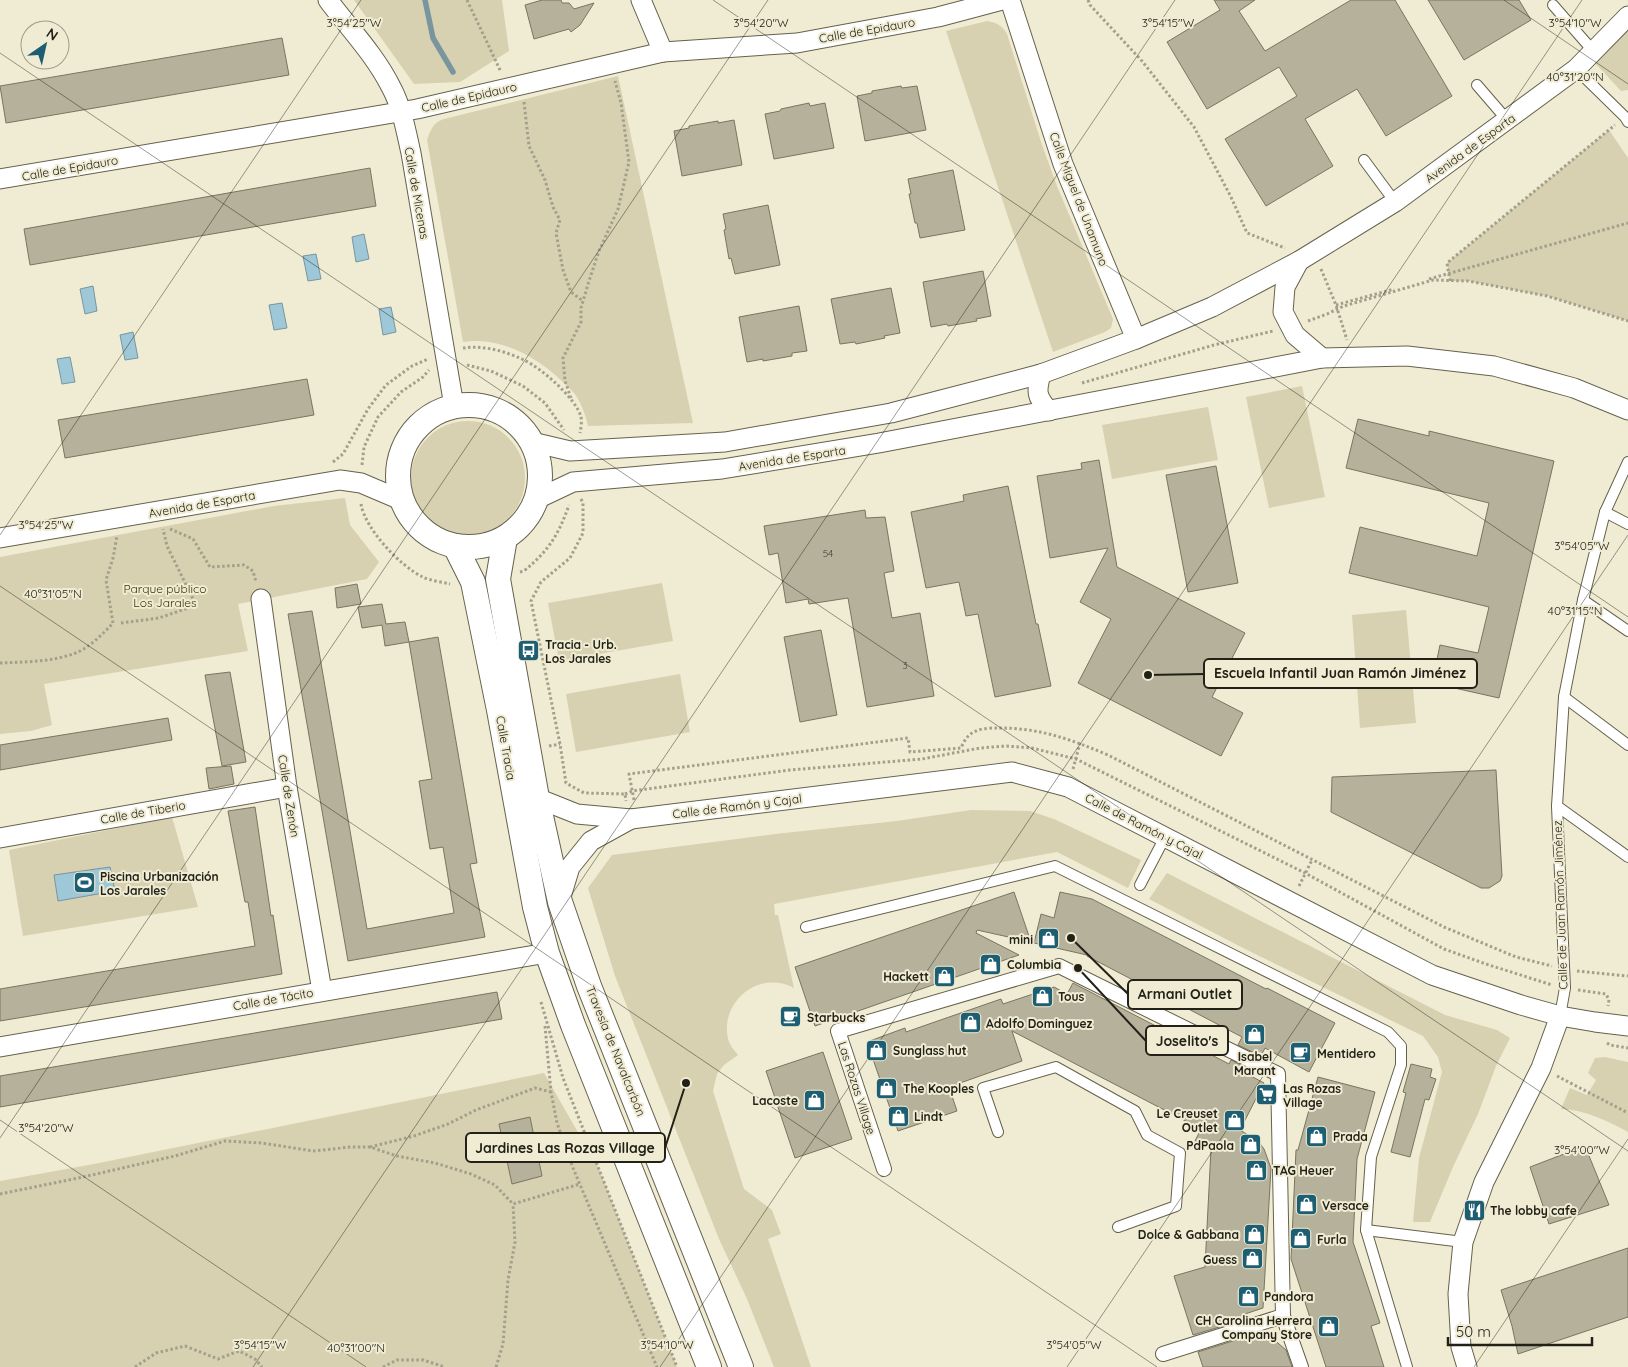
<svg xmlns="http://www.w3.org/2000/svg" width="1628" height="1367" font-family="Quicksand,sans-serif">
	<rect width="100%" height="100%" fill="#f0ecd3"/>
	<g fill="#d7d1b1">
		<polygon points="354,0 502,0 509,51 460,82 414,84"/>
		<path d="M987,21C997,23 1002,25 1007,34L1042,145L1057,186L1113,319L1111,328L1105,332L1053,352L946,31Z"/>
		<polygon points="1628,30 1628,90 1621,91 1594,62"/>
		<path d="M618,76L693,423L588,426C586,416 582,406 577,397C574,392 568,387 564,383C538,357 500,336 463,342L427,140C430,131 433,122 444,119Z"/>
		<polygon points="1609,130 1628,158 1628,321 1547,296 1468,281 1450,281 1447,263"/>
		<polygon points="1302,386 1325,497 1269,508 1246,397"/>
		<polygon points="1208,407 1218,460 1112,479 1102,425"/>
		<circle cx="468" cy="478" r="57"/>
		<polygon points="345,498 350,525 379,562 367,579 238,604 248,651 44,684 52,725 31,731 0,734 0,557 274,506"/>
		<polygon points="662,583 673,641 559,661 548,603"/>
		<polygon points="1406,610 1416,723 1360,728 1352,615"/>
		<polygon points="680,674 690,732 576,752 566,694"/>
		<path d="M971,810L1030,811L1054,819L1141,860L1128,888L1057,852L774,904L775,915H778L794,988C758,968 717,1005 729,1042C731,1047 735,1051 738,1055L724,1065L717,1074L713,1091L744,1189L772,1210L781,1234L768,1239L811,1367H774L747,1299L719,1239L615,976L588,888L612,855L775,834L897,821Z"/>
		<polygon points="172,817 198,907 23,936 9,850"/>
		<polygon points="1167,873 1445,1015 1497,1030 1510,1038 1496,1066 1478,1114 1453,1167 1430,1222 1413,1222 1419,1158 1442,1072 1438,1057 1423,1036 1241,947 1149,899"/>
		<path d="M1605,1057L1628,1062V1132C1606,1120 1585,1110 1561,1109L1570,1088L1587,1095L1596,1080L1588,1073L1595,1058Z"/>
		<polygon points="544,1073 599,1169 677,1367 0,1367 0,1181 94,1164"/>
	</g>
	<g fill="#9ec7d7" stroke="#79959e">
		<polygon points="364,234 369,259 356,262 352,237"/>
		<polygon points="316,254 321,279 308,281 303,256"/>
		<polygon points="93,286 97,311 85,314 80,289"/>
		<polygon points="282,303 287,328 274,330 269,305"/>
		<polygon points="391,307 396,332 383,335 379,309"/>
		<polygon points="133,332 138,358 125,360 120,335"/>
		<polygon points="70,357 75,382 62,384 57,359"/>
		<polygon points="110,867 115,891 58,901 54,875"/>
	</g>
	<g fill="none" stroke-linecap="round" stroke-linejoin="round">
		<polyline stroke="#79959e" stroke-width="5.5" points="425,0 433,38 453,72"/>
	</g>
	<g fill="#b5b19a" stroke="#79755f">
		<polygon points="542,0 561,0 562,3 569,3 574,9 594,3 580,25 571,32 569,29 534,39 525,5"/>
		<polygon points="1214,0 1255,0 1239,11 1265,51 1351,0 1395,0 1452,96 1386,136 1357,89 1305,119 1333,166 1266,206 1225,139 1297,96 1279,67 1207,109 1167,42 1220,10"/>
		<polygon points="1428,0 1519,0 1531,20 1464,60"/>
		<polygon points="282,38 289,75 6,123 0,86"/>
		<polygon points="901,86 902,88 917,86 926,130 865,141 857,96 872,93 872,91"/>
		<polygon points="809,103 810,106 825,103 834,148 774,159 765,114 780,111 781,109"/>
		<polygon points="734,120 742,165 682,176 674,131 689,128 689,126 718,121 718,123"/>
		<polygon points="370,168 376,206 30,265 24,229"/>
		<polygon points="953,170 965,230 920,238 917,223 915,223 909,194 911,194 908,179"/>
		<polygon points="768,205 780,265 735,274 731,258 729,259 724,230 726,229 723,214"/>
		<polygon points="983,271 991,316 976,319 977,321 948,326 947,324 931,327 923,282"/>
		<polygon points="891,288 900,333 884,336 885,338 856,344 855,342 840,344 831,299"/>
		<polygon points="799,306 807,351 792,353 792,356 763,361 763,359 747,362 739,317"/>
		<polygon points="307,379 314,415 65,458 58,420"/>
		<polygon points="1358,419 1429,436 1429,431 1554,461 1499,698 1432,683 1440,645 1478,653 1489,607 1349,573 1360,527 1477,556 1489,503 1346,468"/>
		<polygon points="1099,460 1117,567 1245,633 1212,697 1243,713 1221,756 1078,683 1111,619 1080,602 1108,548 1050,558 1037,476 1082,469 1081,463"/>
		<polygon points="1216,466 1238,583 1188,592 1166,475"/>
		<polygon points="1008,486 1036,624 1038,624 1051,686 995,697 978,614 966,616 959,582 926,588 911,512 964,501 963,495"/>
		<polygon points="865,510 866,518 885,517 894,571 884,573 892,618 920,613 934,696 867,707 848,598 809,604 808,599 786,603 778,553 769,555 764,526"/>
		<polygon points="357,584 361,604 337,608 335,588"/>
		<polygon points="382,604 386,624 405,622 409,642 385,646 382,625 362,628 358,607"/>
		<polygon points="312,611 367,929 454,913 443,847 430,849 419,781 432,779 409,642 438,637 477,863 470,864 485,937 348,961 288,614"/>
		<polygon points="821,630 837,715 800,722 784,637"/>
		<polygon points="230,672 246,762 222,766 205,675"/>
		<polygon points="168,718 172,740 0,770 0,745"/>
		<polygon points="231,766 234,784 209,789 206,768"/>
		<polygon points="1496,770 1502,876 1500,881 1489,888 1481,888 1331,812 1332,777"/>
		<polygon points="255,807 271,916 273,915 282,974 0,1021 0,989 255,946 248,902 245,902 228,811"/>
		<polygon points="1014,892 1031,942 977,930 976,933 1019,955 815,1026 795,967"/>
		<polygon points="1060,892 1092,899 1266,989 1267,988 1335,1023 1309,1072 1265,1048 1261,1056 1238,1045 1242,1037 1087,956 1087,955 1034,943 1041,914 1054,918"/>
		<polygon points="1073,983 1229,1064 1231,1060 1253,1071 1251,1076 1264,1083 1240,1130 1258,1141 1264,1149 1271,1168 1263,1308 1245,1314 1249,1318 1193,1335 1174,1276 1205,1267 1211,1149 1195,1141 1201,1129 1012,1031 1022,1061 949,1087 957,1111 898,1131 867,1042 905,1028 906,1032 1001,999 1003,1004 1054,987 1067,994"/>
		<polygon points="497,992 502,1019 0,1107 0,1076"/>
		<polygon points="823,1052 852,1139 795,1158 766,1071"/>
		<polygon points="1411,1064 1432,1069 1430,1077 1436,1079 1429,1100 1425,1099 1410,1157 1391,1152 1406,1093 1403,1092"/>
		<polygon points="1318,1077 1375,1092 1357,1159 1353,1242 1380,1323 1371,1326 1384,1367 1326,1367 1291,1259 1296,1150 1298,1150"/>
		<polygon points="530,1117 542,1176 512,1184 499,1124"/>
		<polygon points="1585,1146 1609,1205 1549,1224 1530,1167"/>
		<polygon points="1628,1248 1628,1317 1518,1354 1512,1326 1501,1290"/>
		<polygon points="1264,1331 1286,1350 1292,1367 1203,1367 1198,1352"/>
	</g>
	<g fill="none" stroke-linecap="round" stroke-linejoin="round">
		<defs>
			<g id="service">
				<polyline points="1553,5 1594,52"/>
				<polyline points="1576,69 1625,117 1628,122"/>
				<polyline points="1477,85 1508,121"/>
				<polyline points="1364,160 1395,202"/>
				<polyline points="1605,512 1628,524"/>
				<polyline points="1583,600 1628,631"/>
				<polyline points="1564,697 1628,745"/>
				<polyline points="1557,806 1628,857"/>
				<polyline points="1140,885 1165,837"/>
				<polyline points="806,927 1055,866 1388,1032 1401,1046 1401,1065 1371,1157 1366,1230 1407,1367"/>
				<polyline points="1560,1016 1565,988 1557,806 1564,697 1583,600 1605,512 1628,462"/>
				<polyline points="998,1132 983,1088 1056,1067 1135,1111 1147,1135 1180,1153 1176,1206 1118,1227"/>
				<polyline points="1366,1230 1463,1242"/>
			</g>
			<g id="pedestrian">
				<polyline points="884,1169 838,1031 1059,966 1278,1074 1283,1316 1301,1367"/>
				<polyline points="1163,1354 1283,1316"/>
			</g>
			<g id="minor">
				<path d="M328,0C349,28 375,55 391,87C402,107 406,131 411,153L454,406"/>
				<polyline points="641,0 663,52"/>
				<polyline points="1010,0 1063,164 1136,339"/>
				<polyline points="0,179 417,109 663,52 797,43 938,17 1002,0"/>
				<polyline points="1299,261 1285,287 1283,312 1295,335 1322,358"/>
				<path d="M1041,374C1036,392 1036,396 1049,411"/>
				<polyline points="532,442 570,451 725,442 891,413 1041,374 1136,339 1212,307 1299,261 1395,202 1576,69 1628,16"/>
				<polyline points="537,499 573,482 722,469 879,443 1322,358 1407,356 1494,366 1574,388 1628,410"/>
				<polyline points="0,538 340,480 361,483 401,500"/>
				<polyline points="261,599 287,787 322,991"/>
				<polyline points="537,798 577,814 631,819 1012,772 1068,787 1432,975 1521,1005 1560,1016 1595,1022 1628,1026"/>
				<polyline points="0,838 287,787"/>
				<polyline points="560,900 570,867 591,841 631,819"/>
				<polyline points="0,1047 547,953"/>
				<polyline points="1467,1367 1461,1347 1458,1294 1463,1242 1484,1182 1541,1068 1560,1016"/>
			</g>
			<g id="tertiary">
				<circle cx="469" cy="476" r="71"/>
				<polyline points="505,538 498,579 537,798 560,902 589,986 741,1367"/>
				<polyline points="455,546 473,582 499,710 535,907 547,953 573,1025 709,1367"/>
			</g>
		</defs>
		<use href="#service" stroke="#65614c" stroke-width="12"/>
		<use href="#pedestrian" stroke="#65614c" stroke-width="16"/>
		<use href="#minor" stroke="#65614c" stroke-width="21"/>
		<use href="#tertiary" stroke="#65614c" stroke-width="26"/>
		<g stroke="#a2a08d" stroke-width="3" stroke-dasharray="2.5 2.5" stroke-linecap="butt">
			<polyline points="467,0 501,72"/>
			<polyline points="1088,0 1090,5 1142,61 1194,127 1231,197 1247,233 1285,248"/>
			<polyline points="524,102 529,146 545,180 553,207 560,220 556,233 563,270 571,292 583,301"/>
			<polyline points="1321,269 1336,305 1347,340"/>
			<polyline points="1429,279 1628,223"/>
			<polyline points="1450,281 1447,263 1615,125"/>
			<polyline points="1336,305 1394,289"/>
			<polyline points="1308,321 1327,314 1344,306 1433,280 1468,281 1547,296 1628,321"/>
			<path d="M463,348C483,345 505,351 524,360C541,368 576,398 581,417C582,421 581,428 580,433"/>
			<polyline points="467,365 491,371 523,386 545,403 564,430"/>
			<polyline points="1082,383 1214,345 1273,331"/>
			<polyline points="571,398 565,381 563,358 581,322 581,308 589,281 599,251 618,209 629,162 621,103 615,81"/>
			<polyline points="333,462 343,454 368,409 386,385 412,366 428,359"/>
			<polyline points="362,465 364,447 378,417 401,392 423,377 429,370"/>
			<polyline points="581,499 583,503 583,533 570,558 541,582 531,601 560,744 566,783 584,793 625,794 626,801"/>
			<path d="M361,504C365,529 401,567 423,577C431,581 442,582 450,584"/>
			<polyline points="170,529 193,539 210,567 244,565 253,571 256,582"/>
			<path d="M520,572L524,571C549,550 558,536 569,505"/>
			<polyline points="121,623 159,618 188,608 193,599 167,546 163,529"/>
			<path d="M0,663C24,662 50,662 73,654C88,649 103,634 113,623L106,580L113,558L117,536"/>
			<polyline points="549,746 560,744"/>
			<polyline points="1073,769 1080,743"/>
			<polyline points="625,794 632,791 790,770 922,759 980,748 1006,746 1032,748 1076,759 1305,873 1444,949 1486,964 1552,985"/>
			<path d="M634,800L629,774L908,738L910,752L961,748C964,741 968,734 976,731C982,728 992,728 999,728C1040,728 1070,739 1108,755L1444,927L1516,957L1552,966"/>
			<polyline points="1299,886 1312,860"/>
			<polyline points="1577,971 1628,976"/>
			<polyline points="1578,990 1606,994 1609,1000 1608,1006"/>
			<polyline points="541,1002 563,1078 677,1367"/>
			<polyline points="545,1026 551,1092 557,1123 573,1168 657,1367"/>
			<polyline points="1607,1043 1610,1045 1628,1048"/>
			<polyline points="1557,1076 1628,1113"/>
			<polyline points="370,1147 414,1136 448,1124 476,1110 535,1088 551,1092"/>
			<polyline points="0,1194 83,1177 175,1156 225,1141 262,1143 313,1151 351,1147 370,1147 397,1156 435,1163 471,1174 495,1185 513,1204 580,1184"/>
			<polyline points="135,1367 156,1353 185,1346 218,1359 239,1351 255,1359 262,1367"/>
			<polyline points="383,1367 397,1360 423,1360 445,1367"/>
			<polyline points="496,1367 503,1344 508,1280 515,1242 513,1204"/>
		</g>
		<use href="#service" stroke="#fff" stroke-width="10"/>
		<use href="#pedestrian" stroke="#fff" stroke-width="14"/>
		<use href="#minor" stroke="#fff" stroke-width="19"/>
		<use href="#tertiary" stroke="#fff" stroke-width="24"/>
	</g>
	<path fill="none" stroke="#222118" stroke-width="1" stroke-opacity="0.45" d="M713,0L1628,617M1504,0L1628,84M0,53L1628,1151M0,535L361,0M0,586L1157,1367M0,1120L366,1367M0,1138L768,0M253,1367L1175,0M660,1367L1582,0M1067,1367L1628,535M1474,1367L1628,1139"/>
	<defs>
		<symbol id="bus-square" viewBox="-11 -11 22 22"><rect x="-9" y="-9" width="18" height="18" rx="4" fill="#1d5e73" stroke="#f0ecd3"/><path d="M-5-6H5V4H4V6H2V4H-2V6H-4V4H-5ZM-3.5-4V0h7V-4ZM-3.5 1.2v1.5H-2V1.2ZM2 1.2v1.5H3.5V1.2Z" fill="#fff"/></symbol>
		<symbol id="stadium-square" viewBox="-11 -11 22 22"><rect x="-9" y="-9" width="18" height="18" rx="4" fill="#1d5e73" stroke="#f0ecd3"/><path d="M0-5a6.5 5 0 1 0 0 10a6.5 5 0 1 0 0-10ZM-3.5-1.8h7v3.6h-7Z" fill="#fff"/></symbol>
		<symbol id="shop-square" viewBox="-11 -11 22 22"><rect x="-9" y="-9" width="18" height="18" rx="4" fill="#1d5e73" stroke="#f0ecd3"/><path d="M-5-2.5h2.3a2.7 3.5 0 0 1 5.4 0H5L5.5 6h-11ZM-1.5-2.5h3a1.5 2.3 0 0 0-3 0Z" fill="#fff"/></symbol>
		<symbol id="cafe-square" viewBox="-11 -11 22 22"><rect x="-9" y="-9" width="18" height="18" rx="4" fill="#1d5e73" stroke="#f0ecd3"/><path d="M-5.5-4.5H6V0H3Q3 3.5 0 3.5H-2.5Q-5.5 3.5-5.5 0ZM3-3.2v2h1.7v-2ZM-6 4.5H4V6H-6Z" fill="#fff"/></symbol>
		<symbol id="supermarket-square" viewBox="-11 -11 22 22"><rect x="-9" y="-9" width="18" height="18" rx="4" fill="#1d5e73" stroke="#f0ecd3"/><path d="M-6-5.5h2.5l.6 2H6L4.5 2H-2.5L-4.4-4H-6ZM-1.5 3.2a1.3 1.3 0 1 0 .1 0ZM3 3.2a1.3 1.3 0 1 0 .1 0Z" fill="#fff"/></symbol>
		<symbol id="restaurant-square" viewBox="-11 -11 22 22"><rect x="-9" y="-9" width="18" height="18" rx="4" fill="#1d5e73" stroke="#f0ecd3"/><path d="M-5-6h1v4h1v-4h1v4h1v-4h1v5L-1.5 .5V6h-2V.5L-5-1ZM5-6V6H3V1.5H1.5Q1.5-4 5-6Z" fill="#fff"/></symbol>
	</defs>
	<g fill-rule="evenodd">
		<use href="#bus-square" x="516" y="638" width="25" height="25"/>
		<use href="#stadium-square" x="72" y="870" width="25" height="25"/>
		<use href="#shop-square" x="1036" y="926" width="25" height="25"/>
		<use href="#shop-square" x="978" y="952" width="25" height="25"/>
		<use href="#shop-square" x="932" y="964" width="25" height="25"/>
		<use href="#shop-square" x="1030" y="984" width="25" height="25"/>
		<use href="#cafe-square" x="778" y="1004" width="25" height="25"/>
		<use href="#shop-square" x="958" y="1010" width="25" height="25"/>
		<use href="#shop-square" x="1242" y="1022" width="25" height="25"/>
		<use href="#shop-square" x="864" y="1038" width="25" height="25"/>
		<use href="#cafe-square" x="1288" y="1040" width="25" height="25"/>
		<use href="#shop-square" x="874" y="1076" width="25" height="25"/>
		<use href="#supermarket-square" x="1254" y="1082" width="25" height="25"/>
		<use href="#shop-square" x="802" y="1088" width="25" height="25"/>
		<use href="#shop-square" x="886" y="1104" width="25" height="25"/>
		<use href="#shop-square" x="1222" y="1108" width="25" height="25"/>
		<use href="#shop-square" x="1304" y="1124" width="25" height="25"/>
		<use href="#shop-square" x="1238" y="1132" width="25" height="25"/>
		<use href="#shop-square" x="1244" y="1158" width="25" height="25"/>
		<use href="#shop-square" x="1294" y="1192" width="25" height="25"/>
		<use href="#restaurant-square" x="1462" y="1198" width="25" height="25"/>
		<use href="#shop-square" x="1242" y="1222" width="25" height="25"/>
		<use href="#shop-square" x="1288" y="1226" width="25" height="25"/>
		<use href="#shop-square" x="1240" y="1246" width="25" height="25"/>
		<use href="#shop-square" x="1236" y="1284" width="25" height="25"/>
		<use href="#shop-square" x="1316" y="1314" width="25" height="25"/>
	</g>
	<g text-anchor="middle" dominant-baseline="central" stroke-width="4" stroke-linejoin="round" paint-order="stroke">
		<g font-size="10" fill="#474538">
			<text x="828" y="553">54</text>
			<text x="905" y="665">3</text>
		</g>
		<g font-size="12" fill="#222118" stroke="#f0ecd3">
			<text transform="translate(867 30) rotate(-10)">Calle de Epidauro</text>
			<text transform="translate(469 97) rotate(-13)">Calle de Epidauro</text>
			<text transform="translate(1470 148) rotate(-36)">Avenida de Esparta</text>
			<text transform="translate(70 168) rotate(-10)">Calle de Epidauro</text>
			<text transform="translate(417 193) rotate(80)">Calle de Micenas</text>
			<text transform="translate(1079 199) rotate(69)">Calle Miguel de Unamuno</text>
			<text transform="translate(792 458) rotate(-9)">Avenida de Esparta</text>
			<text transform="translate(202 504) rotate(-10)">Avenida de Esparta</text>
			<text transform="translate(506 748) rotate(80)">Calle Tracia</text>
			<text transform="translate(289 796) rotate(81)">Calle de Zenón</text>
			<text transform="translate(737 806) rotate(-7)">Calle de Ramón y Cajal</text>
			<text transform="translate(143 812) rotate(-10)">Calle de Tiberio</text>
			<text transform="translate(1144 826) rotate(27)">Calle de Ramón y Cajal</text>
			<text transform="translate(1560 905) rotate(-92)">Calle de Juan Ramón Jiménez</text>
			<text transform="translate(273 999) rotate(-10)">Calle de Tácito</text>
			<text transform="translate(616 1051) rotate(68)">Travesía de Navalcarbón</text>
			<text transform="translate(857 1088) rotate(72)">Las Rozas Village</text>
		</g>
		<g font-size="12" fill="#393203" stroke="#f0ecd3">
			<text x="165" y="588">Parque público<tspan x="165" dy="14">Los Jarales</tspan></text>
		</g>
		<g font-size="12" font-weight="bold" fill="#222118" stroke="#f0ecd3" text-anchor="start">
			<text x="545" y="644">Tracia - Urb.<tspan x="545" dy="14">Los Jarales</tspan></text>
			<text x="100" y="876">Piscina Urbanización<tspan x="100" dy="14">Los Jarales</tspan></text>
			<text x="1033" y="939" text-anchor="end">mini</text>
			<text x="1007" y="964">Columbia</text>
			<text x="929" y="976" text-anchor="end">Hackett</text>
			<text x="1058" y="996">Tous</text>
			<text x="807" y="1017">Starbucks</text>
			<text x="986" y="1023">Adolfo Dominguez</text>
			<text x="893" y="1050">Sunglass hut</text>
			<text x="1317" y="1053">Mentidero</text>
			<text x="1255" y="1056" text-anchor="middle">Isabel<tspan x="1255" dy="14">Marant</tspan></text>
			<text x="903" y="1088">The Kooples</text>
			<text x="1283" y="1088">Las Rozas<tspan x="1283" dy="14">Village</tspan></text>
			<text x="798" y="1100" text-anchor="end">Lacoste</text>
			<text x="1218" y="1113" text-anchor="end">Le Creuset<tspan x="1218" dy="14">Outlet</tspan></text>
			<text x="914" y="1116">Lindt</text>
			<text x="1333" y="1136">Prada</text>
			<text x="1234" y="1145" text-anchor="end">PdPaola</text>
			<text x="1273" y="1170">TAG Heuer</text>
			<text x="1322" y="1205">Versace</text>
			<text x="1490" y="1210">The lobby cafe</text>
			<text x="1239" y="1234" text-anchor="end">Dolce &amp; Gabbana</text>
			<text x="1317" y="1239">Furla</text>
			<text x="1237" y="1259" text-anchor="end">Guess</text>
			<text x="1264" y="1296">Pandora</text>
			<text x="1312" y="1320" text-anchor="end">CH Carolina Herrera<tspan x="1312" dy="14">Company Store</tspan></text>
		</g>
	</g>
	<g font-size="12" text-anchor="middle" fill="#222118" stroke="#f0ecd3" stroke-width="4" stroke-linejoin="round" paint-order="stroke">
		<text x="761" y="27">3°54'20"W</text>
		<text x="354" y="27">3°54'25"W</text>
		<text x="1168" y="27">3°54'15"W</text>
		<text x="1575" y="27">3°54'10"W</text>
		<text x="1575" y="81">40°31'20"N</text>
		<text x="46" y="529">3°54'25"W</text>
		<text x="1582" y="550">3°54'05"W</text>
		<text x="53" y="598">40°31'05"N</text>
		<text x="1575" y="615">40°31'15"N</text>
		<text x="46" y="1132">3°54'20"W</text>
		<text x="1582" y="1154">3°54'00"W</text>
		<text x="260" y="1349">3°54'15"W</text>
		<text x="667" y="1349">3°54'10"W</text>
		<text x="1074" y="1349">3°54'05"W</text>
		<text x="356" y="1352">40°31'00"N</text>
	</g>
	<path fill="none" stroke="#222118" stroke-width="2" d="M1148 675L1204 674M1071 938L1128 994M1078 968L1146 1041M686 1083L665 1148"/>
	<g fill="#222118" stroke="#f0ecd3" stroke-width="2">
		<circle cx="1148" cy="675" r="5"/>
		<circle cx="1071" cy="938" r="5"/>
		<circle cx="1078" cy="968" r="5"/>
		<circle cx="686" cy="1083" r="5"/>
	</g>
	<g fill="#f0ecd3" stroke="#222118" stroke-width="2">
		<rect x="1204" y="659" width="273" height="29" rx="5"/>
		<rect x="1128" y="980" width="114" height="29" rx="5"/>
		<rect x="1146" y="1026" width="82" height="29" rx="5"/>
		<rect x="466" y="1133" width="199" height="29" rx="5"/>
	</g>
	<g font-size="14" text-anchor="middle" font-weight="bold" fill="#222118">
		<text x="1340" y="678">Escuela Infantil Juan Ramón Jiménez</text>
		<text x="1185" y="999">Armani Outlet</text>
		<text x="1187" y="1046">Joselito's</text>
		<text x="565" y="1153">Jardines Las Rozas Village</text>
	</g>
	<g transform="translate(45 45) rotate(34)"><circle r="24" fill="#f0ecd3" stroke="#9e9b88"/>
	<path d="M0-4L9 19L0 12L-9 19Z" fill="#1d5e73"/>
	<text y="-8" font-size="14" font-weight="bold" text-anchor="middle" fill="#222118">N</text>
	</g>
	<path d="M1448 1337v8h144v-8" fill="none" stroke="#222118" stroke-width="2.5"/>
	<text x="1456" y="1337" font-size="15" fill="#222118" stroke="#f0ecd3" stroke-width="4" paint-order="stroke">50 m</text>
</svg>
